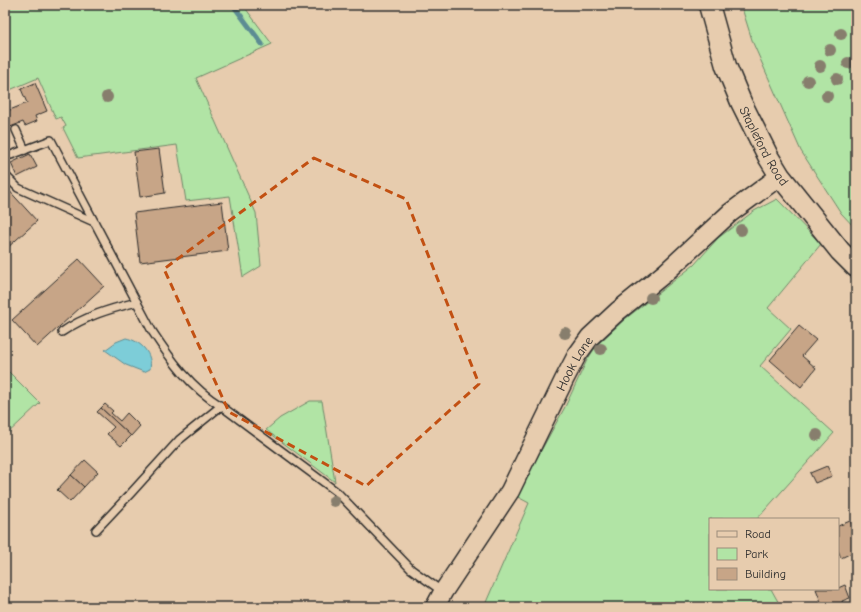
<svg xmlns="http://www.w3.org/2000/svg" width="861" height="612" font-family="'Comic Neue',sans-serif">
	<rect width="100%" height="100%" fill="#e7ccae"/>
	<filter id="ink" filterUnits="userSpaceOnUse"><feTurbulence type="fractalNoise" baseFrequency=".025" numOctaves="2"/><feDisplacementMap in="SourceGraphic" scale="8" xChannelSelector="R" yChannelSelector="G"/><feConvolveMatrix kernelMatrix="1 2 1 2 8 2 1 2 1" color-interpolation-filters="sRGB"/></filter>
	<g filter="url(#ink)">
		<g fill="#b1e4a5" stroke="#6e8868">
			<polygon points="5,5 243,5 272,44 196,78 256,213 261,266 243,277 230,196 186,201 177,145 78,158 63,128 66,126 61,117 56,119 38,78 5,92"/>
			<polygon points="741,5 856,5 856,229 841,213 801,151 753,43"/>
			<polygon points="777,199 821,244 768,308 791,329 760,366 834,433 757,519 710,519 710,589 771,589 781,607 484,607 529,503 516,496 565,407 587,360 597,345 625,319 694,265 718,238 754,211"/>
			<polygon points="5,368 40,403 5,436"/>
			<polygon points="310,401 322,401 335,482 266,430 280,418"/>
		</g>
		<path fill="#7dcdd8" stroke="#5c8c93" d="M126,338C141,341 153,354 150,369L144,372L126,365L105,350L116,342Z"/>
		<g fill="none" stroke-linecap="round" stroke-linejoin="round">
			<polyline stroke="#5c8c93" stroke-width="5" points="233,5 262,44"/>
		</g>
		<g fill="#c7a587" stroke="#2b2b2b">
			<polygon points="35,83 47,111 35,116 37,121 25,126 23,122 5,129 5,112 27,103 21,89"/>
			<polygon points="159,149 165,193 140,197 134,152"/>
			<polygon points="30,154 37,167 17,177 11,163"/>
			<polygon points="5,186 37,221 5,250"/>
			<polygon points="222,202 228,251 140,262 134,213"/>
			<polygon points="79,259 104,286 37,347 12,320"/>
			<polygon points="799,326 816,340 802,356 816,368 801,387 770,360"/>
			<polygon points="105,404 113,411 111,413 120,421 127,413 140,426 131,436 101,408"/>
			<polygon points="101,408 131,436 121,446 107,434 114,427 97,412"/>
			<polygon points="85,460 98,472 84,487 71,475"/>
			<polygon points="827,466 832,476 815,483 810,473"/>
			<polygon points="71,475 84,487 70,502 57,490"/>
			<polygon points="850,521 856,533 856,543 852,544 856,551 841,558 838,550 838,526"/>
			<polygon points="845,585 850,598 842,601 844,607 823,607 816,589 838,589 838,588"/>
		</g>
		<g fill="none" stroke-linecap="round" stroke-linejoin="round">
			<defs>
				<g id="service">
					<polyline points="16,130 25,150"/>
					<path d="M11,155L51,140L152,331C171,360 191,388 221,406L337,492L411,569L443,592"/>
					<polyline points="5,175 18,188 94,222"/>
					<path d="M62,332C85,316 110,309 137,302"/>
					<polyline points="96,530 131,493 179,440 221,406"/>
				</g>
				<g id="tertiary">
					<path id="s1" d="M435,607L443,592L510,491L565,378L577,355L590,337L618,311L665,273L730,213L780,176"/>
				</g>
				<g id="secondary">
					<path id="s2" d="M709,5L726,66L741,102L769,158L780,176L840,251L856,267"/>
				</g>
			</defs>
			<use href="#service" stroke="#2b2b2b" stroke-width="10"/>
			<use href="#tertiary" stroke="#2b2b2b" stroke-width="21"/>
			<use href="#secondary" stroke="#2b2b2b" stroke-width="23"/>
			<use href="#service" stroke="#e7ccae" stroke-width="7"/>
			<use href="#tertiary" stroke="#e7ccae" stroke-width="18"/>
			<use href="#secondary" stroke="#e7ccae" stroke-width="20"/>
		</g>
		<g fill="#877e6d">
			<circle cx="841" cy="34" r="6"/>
			<circle cx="830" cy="50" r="6"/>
			<circle cx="848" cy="63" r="6"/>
			<circle cx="820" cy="66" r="6"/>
			<circle cx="837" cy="79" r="6"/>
			<circle cx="808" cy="81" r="6"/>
			<circle cx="827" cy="96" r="6"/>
			<circle cx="107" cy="97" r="6"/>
			<circle cx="741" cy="230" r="6"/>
			<circle cx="651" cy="298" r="6"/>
			<circle cx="565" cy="333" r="6"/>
			<circle cx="601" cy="349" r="6"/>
			<circle cx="817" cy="435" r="6"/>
			<circle cx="334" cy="501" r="6"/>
		</g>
	</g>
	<path fill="none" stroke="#c25012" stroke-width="3" stroke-dasharray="8 5" stroke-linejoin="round" d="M314,158L406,199L479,384L366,486L229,412L164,269Z"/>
	<g text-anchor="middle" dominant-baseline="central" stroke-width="3" stroke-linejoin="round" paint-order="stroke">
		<g font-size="13" fill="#2b2b2b" stroke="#e7ccae">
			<text stroke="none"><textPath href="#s2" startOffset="152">Stapleford Road</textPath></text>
			<text stroke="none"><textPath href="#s1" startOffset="281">Hook Lane</textPath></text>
		</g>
	</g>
	<rect width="861" height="612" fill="none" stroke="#e7ccae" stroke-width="20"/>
	<rect x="10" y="10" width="841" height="592" fill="none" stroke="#2b2b2b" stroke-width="1.5" filter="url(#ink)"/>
	<rect x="709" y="518" width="130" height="72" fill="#e7ccae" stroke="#9c8c7a"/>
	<rect x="717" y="531" width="20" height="6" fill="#e7ccae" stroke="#9c8c7a"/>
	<text x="745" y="538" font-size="12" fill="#2b2b2b">Road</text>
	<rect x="717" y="548" width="20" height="12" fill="#b1e4a5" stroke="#9c8c7a"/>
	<text x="745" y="558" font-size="12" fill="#2b2b2b">Park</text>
	<rect x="717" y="568" width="20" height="12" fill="#c7a587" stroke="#9c8c7a"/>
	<text x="745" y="578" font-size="12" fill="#2b2b2b">Building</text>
</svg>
